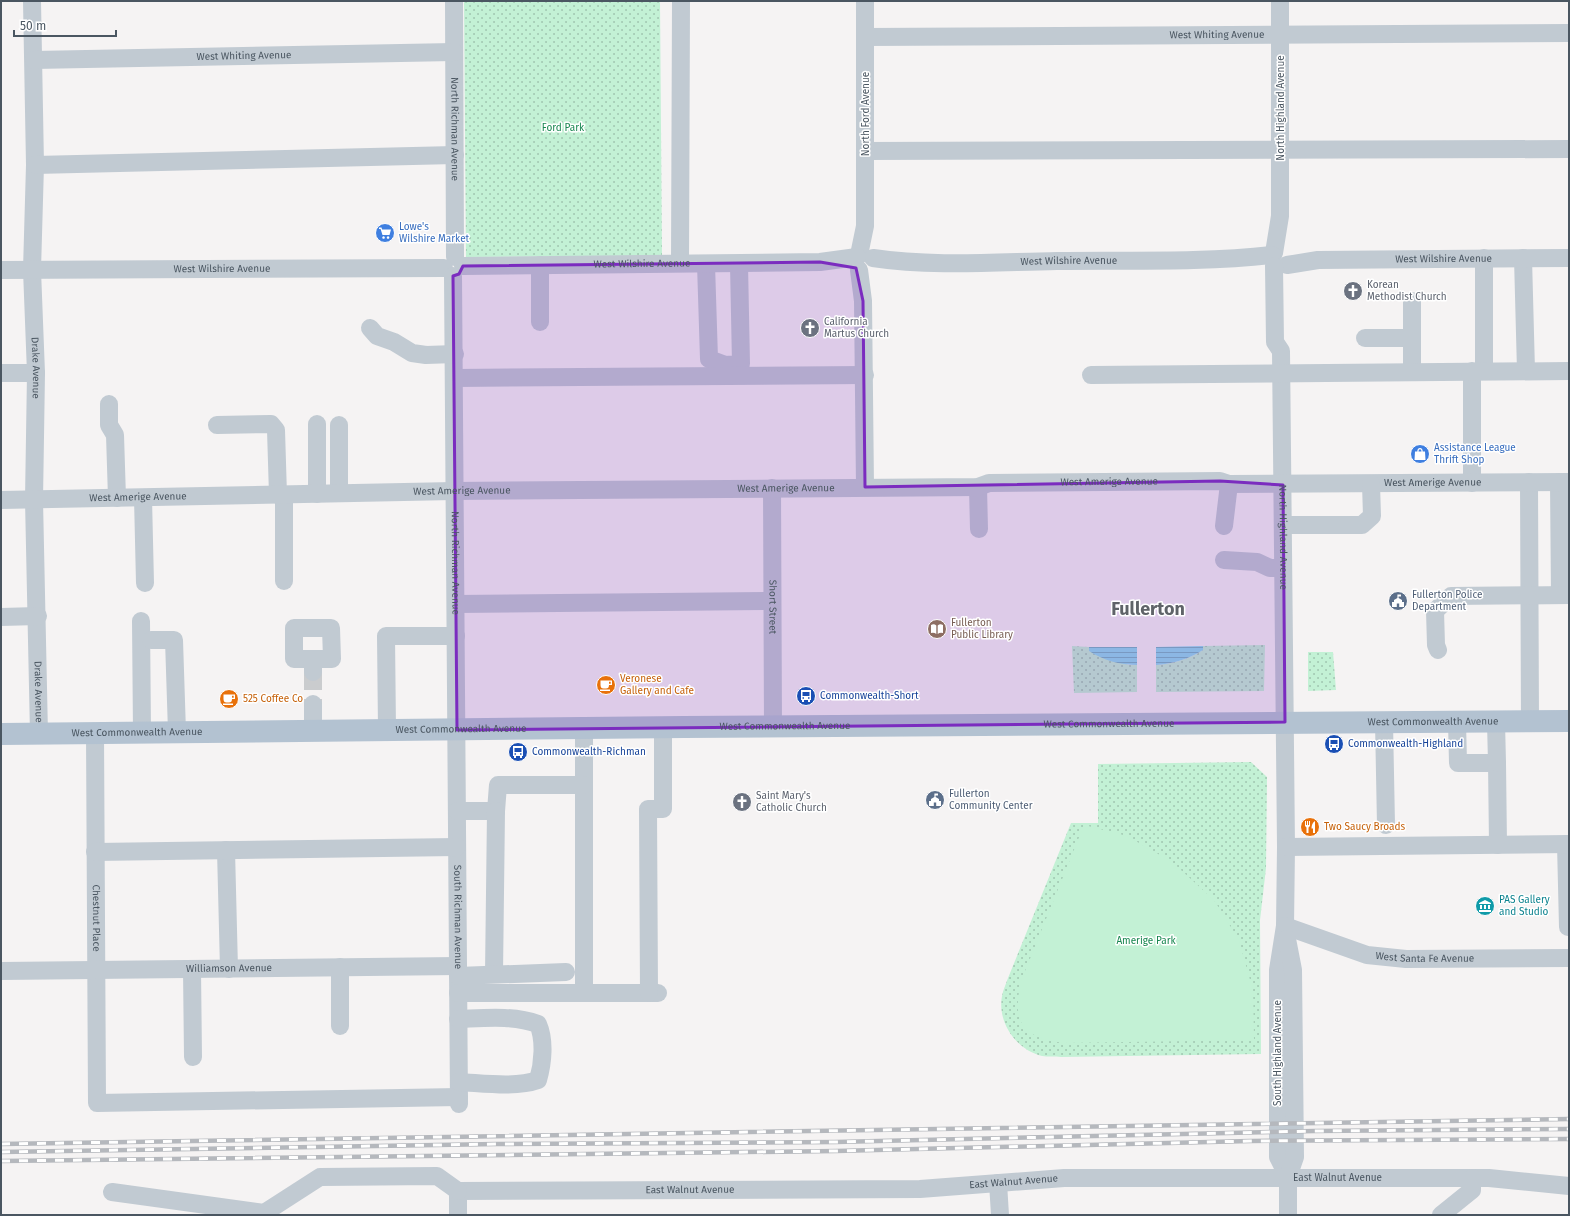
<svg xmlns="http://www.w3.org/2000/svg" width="1570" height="1216" font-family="'Fira Sans',sans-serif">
	<defs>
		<pattern id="grass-dots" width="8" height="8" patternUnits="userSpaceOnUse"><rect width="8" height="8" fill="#c3f1d5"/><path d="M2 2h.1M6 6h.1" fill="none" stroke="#a0c6b0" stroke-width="1.8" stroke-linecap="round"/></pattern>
		<pattern id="water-rules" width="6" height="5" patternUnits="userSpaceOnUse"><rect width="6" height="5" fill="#90daee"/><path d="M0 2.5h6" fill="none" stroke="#78b4c4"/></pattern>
	</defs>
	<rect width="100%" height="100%" fill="#f5f3f3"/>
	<g fill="url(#grass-dots)">
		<polygon points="464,1 660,1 662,256 466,257"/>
		<path d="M1265,645L1264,691L1156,692V665C1172,664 1189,659 1203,650V646Z"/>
		<polygon points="1072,646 1089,647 1089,651 1129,665 1137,665 1137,692 1074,693"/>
		<polygon points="1308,652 1333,652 1336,690 1308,691"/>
		<path d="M1251,762L1267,777L1266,868L1260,920L1261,1054L1061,1057C1055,1056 1048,1057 1042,1056C1016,1050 997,1022 1002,996C1003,990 1006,984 1008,978L1071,823H1098V764Z"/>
	</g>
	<path fill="#c3f1d5" d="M1084,825L1127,836L1172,862L1214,900L1239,940L1253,991L1254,1040L1064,1043C1021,1037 1012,1023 1021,981Z"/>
	<g fill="url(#water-rules)">
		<path d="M1203,646V650C1189,659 1172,664 1156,665V647Z"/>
		<path d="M1089,647H1137V665C1120,665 1103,660 1089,651Z"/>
	</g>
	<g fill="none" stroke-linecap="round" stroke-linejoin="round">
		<polyline stroke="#caccce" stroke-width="18" stroke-dasharray="18 9" stroke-linecap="butt" points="313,672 313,704"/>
		<g stroke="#c1cad2" stroke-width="18">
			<path id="s1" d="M32,1L35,165L32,270L36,373L34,500L39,734"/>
			<path id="s2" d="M454,1L455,257"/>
			<path id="s3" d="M866,37L1569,33"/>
			<path id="s4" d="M34,60L454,52"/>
			<polyline points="865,151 1569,149"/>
			<polyline points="35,165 455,155"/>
			<polyline points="1274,253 1280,216 1280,1"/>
			<polyline points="859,255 865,226 865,1"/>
			<path id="s5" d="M873,258C932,267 997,262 1057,261C1129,260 1201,263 1272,255"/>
			<polyline points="1523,258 1526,371"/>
			<polyline points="680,263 681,1"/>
			<polyline points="706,264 709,359 725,365 741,364 739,264"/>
			<path id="s6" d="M1287,265L1318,260L1569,258"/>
			<path id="s7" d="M463,266L820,262L857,257"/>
			<path id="s8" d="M1274,266L1275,342L1281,351L1286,847L1285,926L1278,970V1157L1288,1177"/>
			<path id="s9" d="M1,270L444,268"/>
			<polyline points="859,270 863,301 865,487"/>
			<path id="s10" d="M453,276L459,1104"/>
			<polyline points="540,322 540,265"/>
			<polyline points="370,328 377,336 394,342 412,353 426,355 455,354"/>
			<polyline points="1365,338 1412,338"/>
			<polyline points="1472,371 1472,483"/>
			<polyline points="1484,371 1484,258"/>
			<polyline points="1412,372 1412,301"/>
			<polyline points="1,373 36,373"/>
			<polyline points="1091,375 1569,371"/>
			<polyline points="455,378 865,375"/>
			<polyline points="109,404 109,425 115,435 117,498"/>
			<polyline points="217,425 271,424 276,430 278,495"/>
			<polyline points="1529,482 1530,722"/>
			<polyline points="1559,482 1560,595"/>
			<polyline points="978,487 979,529"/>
			<path id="s11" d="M772,488L773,726"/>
			<polyline points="339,493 339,425"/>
			<polyline points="317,494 317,424"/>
			<polyline points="284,495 284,581"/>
			<polyline points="143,498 145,583"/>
			<path id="s12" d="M1,500L454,491L978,487L989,483L1220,481L1229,484L1569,482"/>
			<polyline points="1283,525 1362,525 1372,516 1371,484"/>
			<polyline points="1224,526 1229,484"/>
			<polyline points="1224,560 1257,562 1270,568 1283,568"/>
			<polyline points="456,604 772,601"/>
			<polyline points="1,617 38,616"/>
			<polyline points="141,621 142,733"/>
			<polyline points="151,640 174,640 177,732"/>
			<polyline points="1438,650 1436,645 1435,611 1451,596 1569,595"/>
			<polyline points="313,659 332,659 331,628 294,628 294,659 313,659 313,672"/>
			<polyline points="313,704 313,731"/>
			<polyline points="1384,722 1386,825"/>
			<polyline points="1457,722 1458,763 1497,763 1498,845"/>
			<polyline points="1496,722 1497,763"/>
			<polyline points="584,728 584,992"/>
			<polyline points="387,730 386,636 456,636"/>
			<path id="s13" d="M95,733L97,1103L459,1097"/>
			<polyline points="457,811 496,811 498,785 583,785"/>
			<polyline points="1566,844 1568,927"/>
			<polyline points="1286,847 1569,844"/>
			<polyline points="226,850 229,969"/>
			<polyline points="95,852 457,847"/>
			<path id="s14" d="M1285,926L1367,955L1406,959L1569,958"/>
			<polyline points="1287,939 1293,970 1295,1157 1288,1177 1288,1215"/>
			<polyline points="192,969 193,1057"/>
			<path id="s15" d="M1,971L458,966"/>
			<polyline points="494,974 496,811"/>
			<polyline points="458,976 566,972"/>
			<polyline points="458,993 658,993"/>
			<polyline points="649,993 648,809 663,809 663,727"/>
			<path d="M458,1019C485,1018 513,1015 538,1024C545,1040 543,1063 538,1080C516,1088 482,1083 459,1082"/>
			<polyline points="340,1026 340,967"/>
			<polyline points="998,1183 1000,1215"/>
			<path id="s16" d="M458,1191L920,1189L1064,1178H1489L1569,1186"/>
			<polyline points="458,1191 458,1215"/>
			<polyline points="112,1192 264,1213 320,1177 437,1176 458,1191"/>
			<polyline points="1441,1215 1472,1190 1472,1178"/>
		</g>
		<path stroke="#b3c2d1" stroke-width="22" id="s17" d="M1,734L684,727L1569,721"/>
		<defs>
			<g id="rail">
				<polyline points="1,1144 1569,1119"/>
				<polyline points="1,1152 497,1144 836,1142 1314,1131 1569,1129"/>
				<polyline points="1,1161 836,1151 1250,1141 1569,1139"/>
			</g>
		</defs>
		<use href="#rail" stroke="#b5b8bd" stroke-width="4.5"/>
		<use href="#rail" stroke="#fff" stroke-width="3" stroke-dasharray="9" stroke-linecap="butt"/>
	</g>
	<path fill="#7b2cbf" fill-opacity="0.2" stroke="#7b2cbf" stroke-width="3" stroke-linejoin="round" d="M820,262L856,268L863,301L865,487L1220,481L1283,485L1285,722L457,730L453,276L459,274L463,266Z"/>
	<defs>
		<symbol id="supermarket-disc" viewBox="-11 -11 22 22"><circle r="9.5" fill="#3f7fe0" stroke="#fff"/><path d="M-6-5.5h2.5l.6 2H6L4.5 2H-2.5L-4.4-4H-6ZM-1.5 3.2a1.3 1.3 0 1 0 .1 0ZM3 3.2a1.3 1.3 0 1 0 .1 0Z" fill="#fff"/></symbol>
		<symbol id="church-disc" viewBox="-11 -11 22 22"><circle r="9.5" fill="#6b7280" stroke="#fff"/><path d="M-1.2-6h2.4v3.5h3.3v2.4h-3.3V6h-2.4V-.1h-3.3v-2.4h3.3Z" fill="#fff"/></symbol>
		<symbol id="shop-disc" viewBox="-11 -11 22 22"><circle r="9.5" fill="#3f7fe0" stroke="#fff"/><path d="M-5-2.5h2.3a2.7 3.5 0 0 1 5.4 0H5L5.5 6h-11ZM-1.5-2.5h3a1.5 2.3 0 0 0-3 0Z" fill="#fff"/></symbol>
		<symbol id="civic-disc" viewBox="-11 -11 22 22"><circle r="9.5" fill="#5c6f8a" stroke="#fff"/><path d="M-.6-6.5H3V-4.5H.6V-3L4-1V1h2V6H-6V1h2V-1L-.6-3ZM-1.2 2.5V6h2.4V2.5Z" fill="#fff"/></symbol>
		<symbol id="library-disc" viewBox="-11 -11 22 22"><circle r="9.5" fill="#8d6e63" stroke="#fff"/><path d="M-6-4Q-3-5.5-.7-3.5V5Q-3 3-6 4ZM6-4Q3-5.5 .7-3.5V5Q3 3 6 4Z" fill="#fff"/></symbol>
		<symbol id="cafe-disc" viewBox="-11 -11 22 22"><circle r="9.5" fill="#e8710a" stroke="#fff"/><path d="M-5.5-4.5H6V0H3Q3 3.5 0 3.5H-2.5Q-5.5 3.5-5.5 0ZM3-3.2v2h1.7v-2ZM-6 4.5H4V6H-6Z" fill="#fff"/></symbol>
		<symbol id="bus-disc" viewBox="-11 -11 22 22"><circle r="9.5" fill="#1a4fb4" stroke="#fff"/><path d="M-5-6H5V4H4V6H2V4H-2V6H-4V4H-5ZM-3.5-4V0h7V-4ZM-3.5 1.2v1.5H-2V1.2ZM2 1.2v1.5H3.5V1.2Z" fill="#fff"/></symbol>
		<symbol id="restaurant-disc" viewBox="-11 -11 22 22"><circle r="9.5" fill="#e8710a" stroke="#fff"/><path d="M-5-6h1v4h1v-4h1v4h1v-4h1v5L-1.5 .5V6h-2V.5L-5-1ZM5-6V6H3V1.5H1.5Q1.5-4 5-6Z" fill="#fff"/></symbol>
		<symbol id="museum-disc" viewBox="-11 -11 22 22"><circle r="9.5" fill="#0f9aa8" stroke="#fff"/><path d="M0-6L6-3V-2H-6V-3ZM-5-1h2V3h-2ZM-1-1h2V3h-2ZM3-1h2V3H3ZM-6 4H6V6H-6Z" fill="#fff"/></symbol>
	</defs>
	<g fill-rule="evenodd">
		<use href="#supermarket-disc" x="374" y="222" width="22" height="22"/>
		<use href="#church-disc" x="1342" y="280" width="22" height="22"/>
		<use href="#church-disc" x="799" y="317" width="22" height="22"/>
		<use href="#shop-disc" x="1409" y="443" width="22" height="22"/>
		<use href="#civic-disc" x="1387" y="590" width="22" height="22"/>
		<use href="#library-disc" x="926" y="618" width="22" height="22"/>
		<use href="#cafe-disc" x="595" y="674" width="22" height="22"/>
		<use href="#bus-disc" x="795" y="685" width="22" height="22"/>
		<use href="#cafe-disc" x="218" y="688" width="22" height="22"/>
		<use href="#bus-disc" x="1323" y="733" width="22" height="22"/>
		<use href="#bus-disc" x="507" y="741" width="22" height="22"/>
		<use href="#civic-disc" x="924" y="789" width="22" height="22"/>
		<use href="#church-disc" x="731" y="791" width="22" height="22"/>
		<use href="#restaurant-disc" x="1299" y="816" width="22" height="22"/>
		<use href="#museum-disc" x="1474" y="895" width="22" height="22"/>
	</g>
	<g text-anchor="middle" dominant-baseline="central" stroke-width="3" stroke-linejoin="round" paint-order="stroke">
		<g font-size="10" fill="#4a5661" stroke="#fff">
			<text stroke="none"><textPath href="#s3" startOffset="351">West Whiting Avenue</textPath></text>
			<text stroke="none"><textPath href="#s4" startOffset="210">West Whiting Avenue</textPath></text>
			<text transform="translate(1281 108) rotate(-90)">North Highland Avenue</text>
			<text transform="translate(866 114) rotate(-90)">North Ford Avenue</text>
			<text stroke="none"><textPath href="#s2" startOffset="128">North Richman Avenue</textPath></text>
			<text stroke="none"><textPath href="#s6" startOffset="157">West Wilshire Avenue</textPath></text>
			<text stroke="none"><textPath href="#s5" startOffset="196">West Wilshire Avenue</textPath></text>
			<text stroke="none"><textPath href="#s7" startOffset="179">West Wilshire Avenue</textPath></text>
			<text stroke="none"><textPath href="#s9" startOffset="221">West Wilshire Avenue</textPath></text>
			<text stroke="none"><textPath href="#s1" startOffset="367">Drake Avenue</textPath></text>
			<text stroke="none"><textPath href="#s12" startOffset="1109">West Amerige Avenue</textPath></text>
			<text stroke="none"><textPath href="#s12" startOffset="1433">West Amerige Avenue</textPath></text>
			<text stroke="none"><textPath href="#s12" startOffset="785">West Amerige Avenue</textPath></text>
			<text stroke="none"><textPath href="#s12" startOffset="461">West Amerige Avenue</textPath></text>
			<text stroke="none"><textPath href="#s12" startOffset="137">West Amerige Avenue</textPath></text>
			<text stroke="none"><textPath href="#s8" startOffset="273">North Highland Avenue</textPath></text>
			<text stroke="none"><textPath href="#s10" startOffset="287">North Richman Avenue</textPath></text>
			<text stroke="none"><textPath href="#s11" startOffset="119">Short Street</textPath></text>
			<text stroke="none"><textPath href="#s1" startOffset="691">Drake Avenue</textPath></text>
			<text stroke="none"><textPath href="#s17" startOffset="1432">West Commonwealth Avenue</textPath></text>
			<text stroke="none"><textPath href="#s17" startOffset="1108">West Commonwealth Avenue</textPath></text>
			<text stroke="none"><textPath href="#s17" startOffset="784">West Commonwealth Avenue</textPath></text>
			<text stroke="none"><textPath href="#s17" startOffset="460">West Commonwealth Avenue</textPath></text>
			<text stroke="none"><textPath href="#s17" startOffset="136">West Commonwealth Avenue</textPath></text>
			<text stroke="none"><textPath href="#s10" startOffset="641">South Richman Avenue</textPath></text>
			<text stroke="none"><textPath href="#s13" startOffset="185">Chestnut Place</textPath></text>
			<text stroke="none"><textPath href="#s14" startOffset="145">West Santa Fe Avenue</textPath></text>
			<text stroke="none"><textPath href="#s15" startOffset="228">Williamson Avenue</textPath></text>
			<text transform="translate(1278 1053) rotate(-90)">South Highland Avenue</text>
			<text stroke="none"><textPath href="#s16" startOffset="880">East Walnut Avenue</textPath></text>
			<text stroke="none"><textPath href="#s16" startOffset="556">East Walnut Avenue</textPath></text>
			<text stroke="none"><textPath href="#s16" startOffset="232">East Walnut Avenue</textPath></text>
		</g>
		<g font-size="10" fill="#17864f" stroke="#fff">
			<text x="563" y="128">Ford Park</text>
			<text x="1146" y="941">Amerige Park</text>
		</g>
		<g font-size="10" fill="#366cbe" stroke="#fff" text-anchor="start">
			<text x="399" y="227">Lowe's<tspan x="399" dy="12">Wilshire Market</tspan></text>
			<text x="1434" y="448">Assistance League<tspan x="1434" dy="12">Thrift Shop</tspan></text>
		</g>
		<g font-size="10" fill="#5b616d" stroke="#fff" text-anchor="start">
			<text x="1367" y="285">Korean<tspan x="1367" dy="12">Methodist Church</tspan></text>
			<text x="824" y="322">California<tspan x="824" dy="12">Martus Church</tspan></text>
			<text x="756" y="796">Saint Mary's<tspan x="756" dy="12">Catholic Church</tspan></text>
		</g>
		<g font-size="10" fill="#4e5e75" stroke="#fff" text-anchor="start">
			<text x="1412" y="595">Fullerton Police<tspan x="1412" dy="12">Department</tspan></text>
			<text x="949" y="794">Fullerton<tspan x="949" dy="12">Community Center</tspan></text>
		</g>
		<g font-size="10" fill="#785e54" stroke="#fff" text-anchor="start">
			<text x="951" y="623">Fullerton<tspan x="951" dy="12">Public Library</tspan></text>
		</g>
		<g font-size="10" fill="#c56008" stroke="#fff" text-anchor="start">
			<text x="620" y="679">Veronese<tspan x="620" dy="12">Gallery and Cafe</tspan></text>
			<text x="243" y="699">525 Coffee Co</text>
			<text x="1324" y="827">Two Saucy Broads</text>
		</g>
		<g font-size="10" fill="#164399" stroke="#fff" text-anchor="start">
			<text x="820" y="696">Commonwealth-Short</text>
			<text x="1348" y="744">Commonwealth-Highland</text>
			<text x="532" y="752">Commonwealth-Richman</text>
		</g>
		<g font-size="10" fill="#0d838f" stroke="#fff" text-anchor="start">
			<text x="1499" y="900">PAS Gallery<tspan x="1499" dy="12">and Studio</tspan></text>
		</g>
		<g font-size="18" font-weight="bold" fill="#5f6368" stroke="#fff">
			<text x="1148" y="609">Fullerton</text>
		</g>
	</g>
	<rect width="1570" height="1216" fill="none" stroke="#4a5661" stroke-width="4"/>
	<path d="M14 30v6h102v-6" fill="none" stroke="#4a5661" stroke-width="2"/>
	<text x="20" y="30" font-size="12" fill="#4a5661" stroke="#ffffff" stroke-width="3" paint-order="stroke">50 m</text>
</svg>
